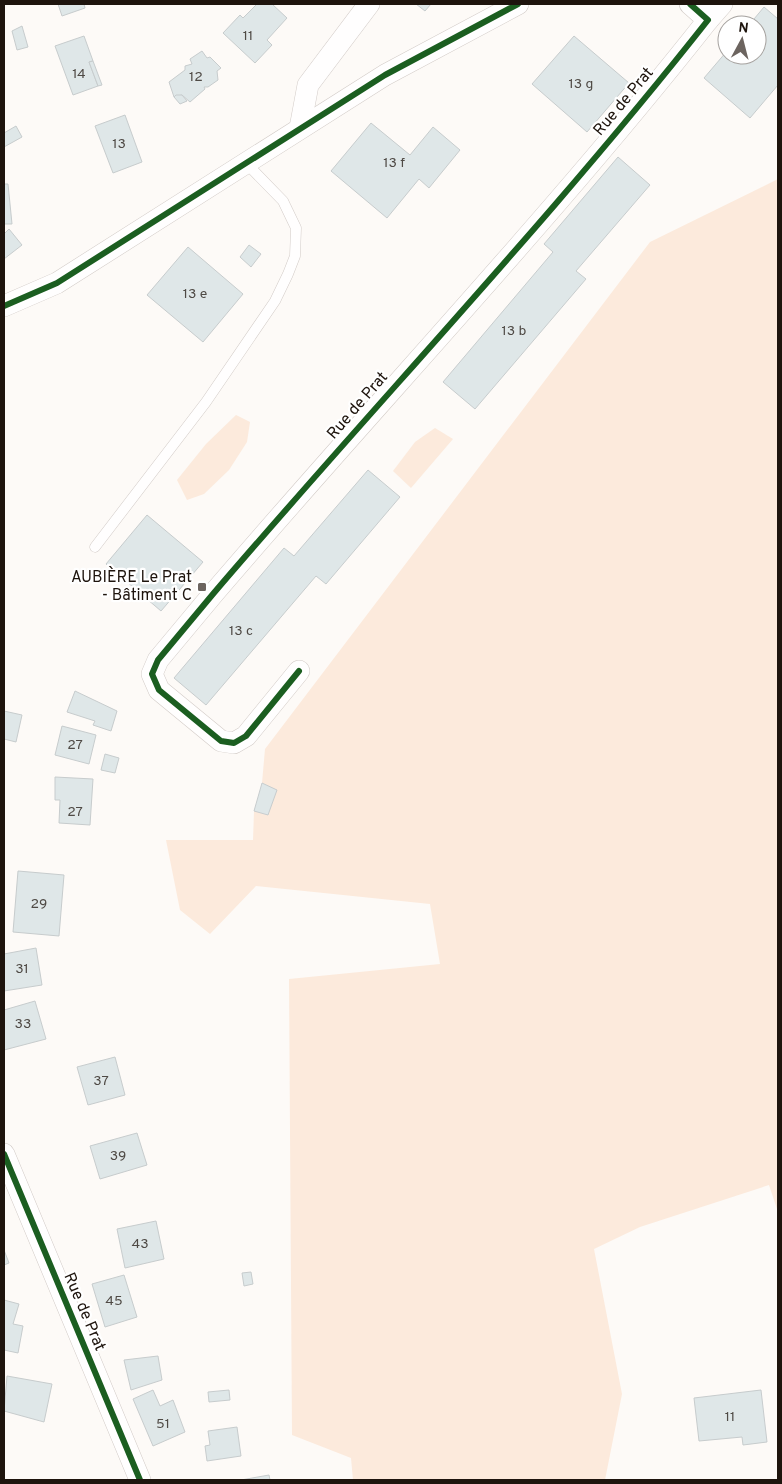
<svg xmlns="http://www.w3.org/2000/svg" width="782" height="1484" font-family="Overpass,sans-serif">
	<rect width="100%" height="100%" fill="#fdfaf7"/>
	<g fill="#fceadc">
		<polygon points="778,179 778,1212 769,1185 640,1227 594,1249 622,1394 605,1480 353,1480 351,1458 292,1435 289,979 440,964 430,904 256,886 210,934 180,910 166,840 253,840 254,811 268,815 276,790 262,783 265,749 650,242"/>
		<polygon points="236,415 250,422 247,442 229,470 204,494 187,500 177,480 206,444"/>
		<polygon points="435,428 453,439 411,488 393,471 415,442"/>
	</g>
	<g fill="#dfe7e8" stroke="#c7cccd">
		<polygon points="58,4 84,4 85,8 62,16"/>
		<polygon points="257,4 272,4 287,18 267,40 272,45 255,63 223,33 240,15 243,18"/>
		<polygon points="416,4 431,4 425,11"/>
		<polygon points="764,7 778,19 778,85 750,118 704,78 727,51 727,55 757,55 757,25 749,25"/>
		<polygon points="22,26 28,47 17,50 12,31"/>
		<polygon points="84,36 93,61 89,62 98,86 73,95 55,46"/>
		<polygon points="574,36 629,83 587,132 532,84"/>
		<polygon points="202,51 207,58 210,57 221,68 217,71 218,80 208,87 204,87 205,89 190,102 182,95 174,97 169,82 185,70 185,66 192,64 190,59"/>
		<polygon points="93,61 102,85 98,86 89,62"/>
		<polygon points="176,95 182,95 187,101 180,104 174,97"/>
		<polygon points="125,115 142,162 113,173 95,126"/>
		<polygon points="371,123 410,155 433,127 460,150 429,188 419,179 387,218 331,171"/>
		<polygon points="16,126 22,137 4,147 4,133"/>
		<polygon points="618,157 650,185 576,271 586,279 475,409 443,382 553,252 544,244"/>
		<polygon points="4,184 8,184 12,224 4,224"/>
		<polygon points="9,229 22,245 4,259 4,234"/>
		<polygon points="249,245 261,254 251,267 240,257"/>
		<polygon points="188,247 243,294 203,342 147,295"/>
		<polygon points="368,470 400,497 326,584 316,576 206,705 174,678 284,548 294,556"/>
		<polygon points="147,515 203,562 161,611 106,564"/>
		<polygon points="75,691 117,711 111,731 93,725 95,721 67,712"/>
		<polygon points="4,711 22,715 16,742 4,739"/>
		<polygon points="62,726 96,735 89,764 55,755"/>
		<polygon points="105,754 119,758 115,773 101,770"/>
		<polygon points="55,777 93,779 90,825 59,823 60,800 55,800"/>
		<polygon points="262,783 277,790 268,815 254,811"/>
		<polygon points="18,871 64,875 59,936 13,932"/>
		<polygon points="36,948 42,985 4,991 4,954"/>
		<polygon points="35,1001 46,1039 4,1050 4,1010"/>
		<polygon points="115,1057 125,1095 88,1105 77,1067"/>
		<polygon points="137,1133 147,1165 100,1179 90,1146"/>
		<polygon points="156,1221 164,1259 125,1268 117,1229"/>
		<polygon points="4,1250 9,1263 4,1265"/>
		<polygon points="251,1272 253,1284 244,1286 242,1273"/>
		<polygon points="124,1275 137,1317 105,1327 92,1284"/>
		<polygon points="4,1300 19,1304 13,1324 23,1326 18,1353 4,1350"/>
		<polygon points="158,1356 162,1380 131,1390 124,1360"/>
		<polygon points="7,1376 52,1384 44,1422 4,1411"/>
		<polygon points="153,1390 160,1406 173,1400 185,1432 153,1446 133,1399"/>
		<polygon points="229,1390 230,1400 209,1402 208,1392"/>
		<polygon points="761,1390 767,1442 743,1445 742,1437 699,1441 694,1398"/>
		<polygon points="237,1427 241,1456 207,1461 205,1446 210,1445 208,1431"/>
		<polygon points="269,1475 270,1480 241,1480"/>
	</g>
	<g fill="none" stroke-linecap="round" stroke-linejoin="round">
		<defs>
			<polyline id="service" points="95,547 206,402 275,301 288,274 295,256 296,228 283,201 246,163"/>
			<g id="minor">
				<polyline points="708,20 722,4"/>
				<polyline points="300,128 308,85 369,4"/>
				<polyline points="4,306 57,283 385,75 518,4"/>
				<path d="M299,671L246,736L234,743L221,741L159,690L152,674L158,660L213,594C377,402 552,218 708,20L690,4"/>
				<polyline points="4,1154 140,1480"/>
			</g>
		</defs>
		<use href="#service" stroke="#d2cbc7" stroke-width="11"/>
		<use href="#minor" stroke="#d2cbc7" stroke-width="22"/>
		<use href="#service" stroke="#fffefe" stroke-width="10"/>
		<use href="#minor" stroke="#fffefe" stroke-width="21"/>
		<defs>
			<g id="cycleway">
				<polyline points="4,306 57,283 385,75 518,4"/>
				<path d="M299,671L246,736L234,743L221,741L159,690L152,674L158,660L213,594C377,402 552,218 708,20L690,4"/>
				<polyline points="4,1154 140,1480"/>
			</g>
		</defs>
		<use href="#cycleway" stroke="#fff" stroke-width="9"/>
		<use href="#cycleway" stroke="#1b5e20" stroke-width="6"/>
	</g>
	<rect fill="#6c645f" stroke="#fff" stroke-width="2" x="197" y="582" width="10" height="10" rx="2.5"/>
	<g text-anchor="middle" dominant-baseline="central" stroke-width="4.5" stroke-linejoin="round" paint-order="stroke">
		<g font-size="14" fill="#4f4a45">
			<text x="248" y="36">11</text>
			<text x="79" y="74">14</text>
			<text x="196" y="77">12</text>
			<text x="581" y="84">13 g</text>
			<text x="119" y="144">13</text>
			<text x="394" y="163">13 f</text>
			<text x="195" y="294">13 e</text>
			<text x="514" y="331">13 b</text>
			<text x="241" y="631">13 c</text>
			<text x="75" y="745">27</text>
			<text x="75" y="812">27</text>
			<text x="39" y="904">29</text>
			<text x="22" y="969">31</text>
			<text x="23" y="1024">33</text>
			<text x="101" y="1081">37</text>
			<text x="118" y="1156">39</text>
			<text x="140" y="1244">43</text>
			<text x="114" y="1301">45</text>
			<text x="730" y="1417">11</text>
			<text x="163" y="1424">51</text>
		</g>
		<g font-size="16" fill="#1e140d" stroke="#fff">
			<text transform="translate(624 102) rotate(-50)">Rue de Prat</text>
			<text transform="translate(358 406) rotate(-49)">Rue de Prat</text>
			<text transform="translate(84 1312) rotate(67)">Rue de Prat</text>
		</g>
		<g font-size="16" fill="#1e140d" stroke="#fff" text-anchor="end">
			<text x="192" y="578">AUBIÈRE Le Prat<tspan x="192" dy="18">- Bâtiment C</tspan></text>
		</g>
	</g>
	<rect width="782" height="1484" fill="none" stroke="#1e140d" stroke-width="10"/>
	<g transform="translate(742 40) rotate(7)"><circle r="24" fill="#ffffff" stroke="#a5a19e"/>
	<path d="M0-4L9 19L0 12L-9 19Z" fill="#6c645f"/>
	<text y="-8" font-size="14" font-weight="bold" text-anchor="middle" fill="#1e140d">N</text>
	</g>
</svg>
